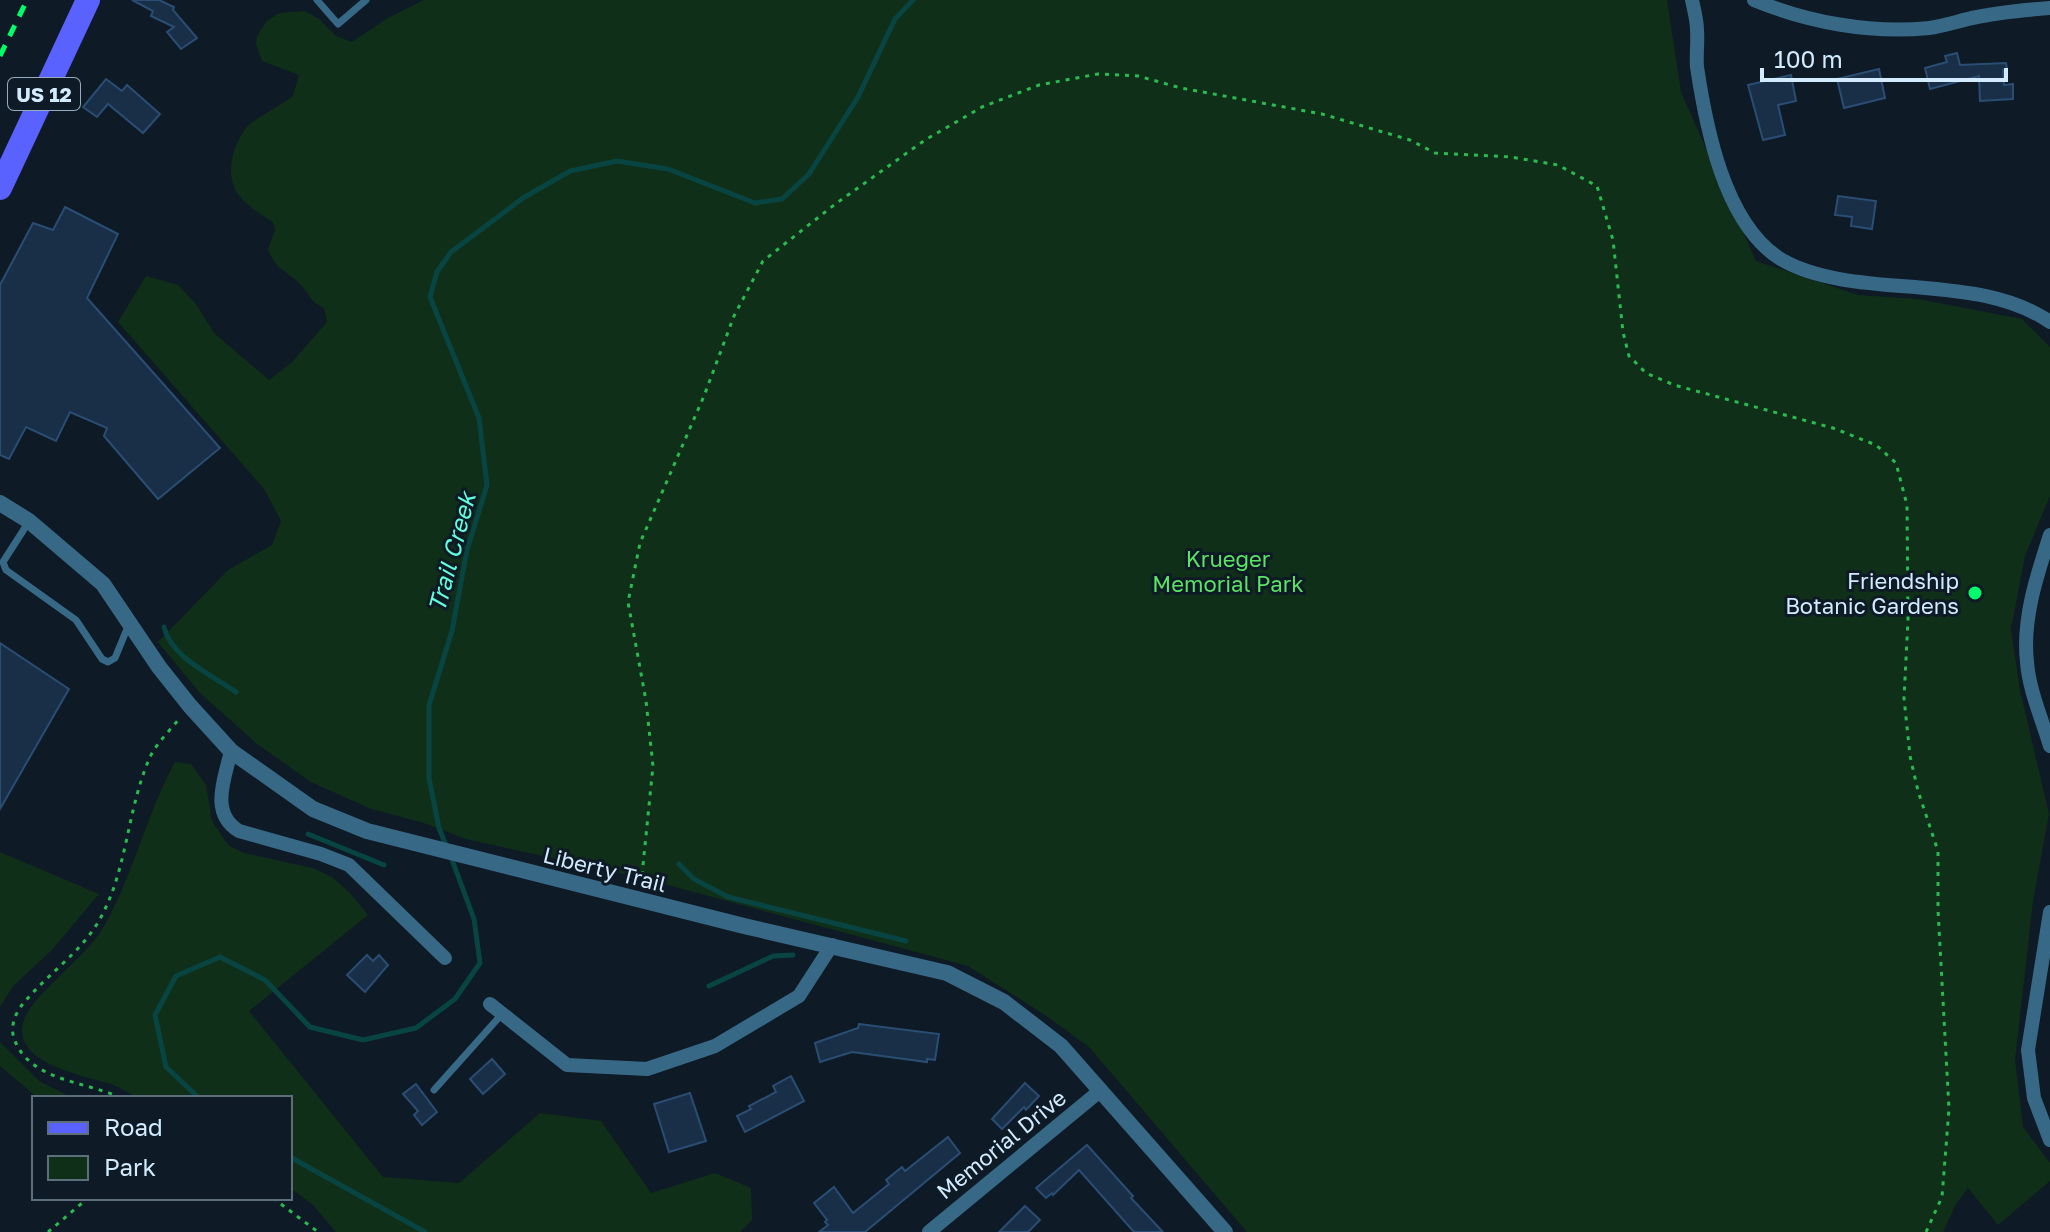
<svg xmlns="http://www.w3.org/2000/svg" width="2050" height="1232" font-family="'Golos Text',sans-serif">
	<rect width="100%" height="100%" fill="#0e1a25"/>
	<g fill="#102f19">
		<path d="M424,0H1667L1681,92L1756,261L1858,295L1918,299L2022,319L2050,347V496L2025,556L2011,629L2020,690L2049,814L2033,901L2015,1060L2023,1127L2050,1163V1181L1998,1225L1968,1188L1956,1204L1943,1232H1247L1089,1047L1045,1015L968,966L642,878L466,839L424,823L371,809L311,782L257,744L199,692L158,642L228,570L272,545L281,521L264,489L118,322L146,276L178,285L196,304L214,333L269,380L292,362L327,322L324,308C309,301 312,297 302,286C287,270 276,271 268,249L275,230L273,222C246,205 224,192 233,155C236,145 242,130 251,123C264,114 279,106 293,96L299,75L262,61L256,44L257,36L266,22L279,13L305,11L319,19L336,36L352,42L388,18Z"/>
		<path d="M175,762L191,764L206,785L212,821L228,845L244,853L313,868L332,877L350,893L368,915L249,1011L383,1177L459,1183L540,1113L601,1121L651,1193L715,1173L751,1188L752,1220L740,1232H336L312,1204L290,1188V1098C243,1098 191,1102 144,1098C133,1097 122,1088 111,1084C85,1076 9,1063 24,1020C32,995 86,957 103,928C133,876 146,815 175,762Z"/>
		<polygon points="0,852 99,894 51,951 13,986 0,1007"/>
		<polygon points="0,1042 39,1081 73,1098 38,1098 0,1066"/>
	</g>
	<g fill="none" stroke-linecap="round" stroke-linejoin="round">
		<g stroke="#084441" stroke-width="5">
			<path d="M164,627C171,657 210,674 236,692"/>
			<polyline points="308,834 384,865"/>
			<polyline points="447,848 439,828 429,778 429,705 452,631 467,550 487,485 479,418 430,297 437,272 451,252 523,198 570,171 617,161 668,169 755,203 782,199 809,174 858,97 895,19 913,0"/>
			<polyline points="679,864 694,879 728,897 906,941"/>
			<polyline points="709,986 773,956 793,955"/>
			<polyline points="199,1098 166,1067 155,1015 176,976 220,957 265,980 310,1027 363,1040 416,1028 455,999 480,963 474,919 451,857"/>
			<polyline points="290,1157 425,1232"/>
		</g>
	</g>
	<g fill="#192f47" stroke="#2a4d74" stroke-width="2">
		<polygon points="132,0 159,0 174,7 173,10 197,38 181,49 167,32 174,27 151,16 153,11"/>
		<polygon points="1957,53 1960,65 2006,63 2007,69 2003,70 2004,85 2013,84 2013,99 1980,101 1979,76 1930,89 1925,68 1947,62 1945,56"/>
		<polygon points="1879,69 1885,98 1844,108 1837,79"/>
		<polygon points="1791,75 1796,101 1778,105 1785,135 1763,140 1748,85"/>
		<polygon points="106,79 122,91 127,85 160,114 143,133 108,104 97,117 83,107"/>
		<polygon points="1838,196 1876,201 1872,229 1851,226 1852,217 1835,215"/>
		<polygon points="65,207 118,234 87,298 220,448 158,499 104,436 107,428 70,412 56,441 26,427 9,459 0,455 0,285 33,223 53,230"/>
		<polygon points="0,643 69,689 0,809"/>
		<polygon points="367,955 373,961 379,955 388,965 365,992 347,975"/>
		<polygon points="859,1024 939,1034 935,1060 927,1059 927,1062 852,1052 820,1062 815,1043 858,1028"/>
		<polygon points="492,1059 505,1074 483,1094 470,1079"/>
		<polygon points="791,1076 804,1101 745,1132 737,1116 751,1109 749,1106 776,1092 773,1086"/>
		<polygon points="1025,1083 1039,1096 1026,1110 1024,1107 1002,1129 992,1119"/>
		<polygon points="416,1084 437,1112 422,1125 414,1115 418,1111 403,1094"/>
		<polygon points="690,1093 706,1141 669,1152 654,1104"/>
		<polygon points="948,1137 960,1153 865,1232 819,1232 828,1225 825,1222 827,1220 814,1203 834,1187 853,1213 889,1184 886,1180 902,1167 905,1171"/>
		<polygon points="1087,1145 1133,1196 1131,1198 1163,1232 1134,1232 1079,1170 1053,1195 1052,1193 1046,1198 1036,1188"/>
		<polygon points="1025,1206 1040,1220 1028,1232 999,1232"/>
	</g>
	<g fill="none" stroke-linecap="round" stroke-linejoin="round">
		<g stroke="#2aba50" stroke-width="3" stroke-dasharray="4 6" stroke-linecap="butt">
			<polyline points="641,885 653,766 646,701 628,602 640,543 704,396 734,316 763,261 834,205 925,140 982,107 1039,85 1098,74 1138,76 1181,88 1322,114 1410,140 1435,153 1511,157 1558,165 1597,186 1613,240 1623,332 1629,356 1646,373 1674,385 1833,428 1876,445 1896,463 1907,505 1908,620 1904,698 1910,756 1918,791 1938,851 1938,910 1949,1109 1942,1197 1926,1232"/>
			<path d="M121,1098C86,1081 28,1081 14,1038C10,1027 15,1014 22,1005C45,976 77,956 97,924C128,873 126,811 150,757C157,743 170,730 180,718"/>
			<polyline points="273,1198 318,1232"/>
			<polyline points="48,1232 88,1198"/>
		</g>
		<g stroke="#376986" stroke-width="7">
			<polyline points="317,0 338,24 366,0"/>
			<polyline points="28,523 3,562 6,570 76,620 102,659 108,662 115,658 129,624"/>
			<polyline points="434,1090 502,1014"/>
		</g>
		<g stroke="#376986" stroke-width="14">
			<path d="M1692,0C1694,10 1697,20 1697,30C1698,42 1696,54 1697,67C1706,127 1724,222 1779,258C1815,281 1874,284 1915,287C1961,291 2011,295 2050,322"/>
			<path d="M1754,0C1807,22 1870,34 1929,28C1945,26 1961,20 1977,17C2001,12 2025,10 2050,8"/>
			<path d="M2050,535C2037,575 2022,620 2027,662C2029,690 2042,719 2050,746"/>
			<path d="M231,751C225,778 209,813 239,831L321,854L349,865L445,958"/>
			<polyline points="2050,912 2028,1050 2034,1098 2050,1140"/>
			<polyline points="490,1004 567,1065 647,1069 715,1046 799,996 832,945"/>
			<polyline points="929,1232 1101,1090"/>
		</g>
		<polyline stroke="#376986" stroke-width="16" points="0,503 29,521 103,584 159,667 190,706 231,751 313,809 367,831 744,926 947,973 1004,1002 1061,1046 1225,1232"/>
		<polyline stroke="#5961ff" stroke-width="24" points="0,188 88,0"/>
		<polyline stroke="#00fd6b" stroke-width="5" stroke-dasharray="12 10" stroke-linecap="butt" points="0,56 27,0"/>
	</g>
	<circle fill="#00fd6b" stroke="#0e1a25" stroke-width="3" cx="1975" cy="593" r="8"/>
	<g text-anchor="middle" dominant-baseline="central" stroke-width="6" stroke-linejoin="round" paint-order="stroke">
		<rect fill="#0e1a25" stroke="#97acbe" stroke-width="2" x="8" y="78" width="72" height="32" rx="6"/>
		<g font-size="20" font-weight="bold" fill="#d2ebff">
			<text x="44" y="94">US 12</text>
		</g>
		<g font-size="22" fill="#59e463" stroke="#0e1a25">
			<text x="1228" y="558">Krueger<tspan x="1228" dy="25">Memorial Park</tspan></text>
		</g>
		<g font-size="22" fill="#d2ebff" stroke="#0e1a25" text-anchor="end">
			<text x="1959" y="580">Friendship<tspan x="1959" dy="25">Botanic Gardens</tspan></text>
		</g>
		<g font-size="22" fill="#d2ebff" stroke="#0e1a25">
			<text transform="translate(605 869) rotate(14)">Liberty Trail</text>
			<text transform="translate(1001 1144) rotate(-39)">Memorial Drive</text>
		</g>
		<g font-size="24" font-style="italic" fill="#60ffdd" stroke="#0e1a25">
			<text transform="translate(451 552) rotate(-75)">Trail Creek</text>
		</g>
	</g>
	<rect x="32" y="1096" width="260" height="104" fill="#0e1a25" stroke="#5c6e7c" stroke-width="2"/>
	<rect x="48" y="1122" width="40" height="12" fill="#5961ff" stroke="#5c6e7c" stroke-width="2"/>
	<text x="104" y="1136" font-size="24" fill="#d2ebff">Road</text>
	<rect x="48" y="1156" width="40" height="24" fill="#102f19" stroke="#5c6e7c" stroke-width="2"/>
	<text x="104" y="1176" font-size="24" fill="#d2ebff">Park</text>
	<path d="M1762 68v12h244v-12" fill="none" stroke="#d2ebff" stroke-width="4"/>
	<text x="1774" y="68" font-size="24" fill="#d2ebff" stroke="#0e1a25" stroke-width="6" paint-order="stroke">100 m</text>
</svg>
